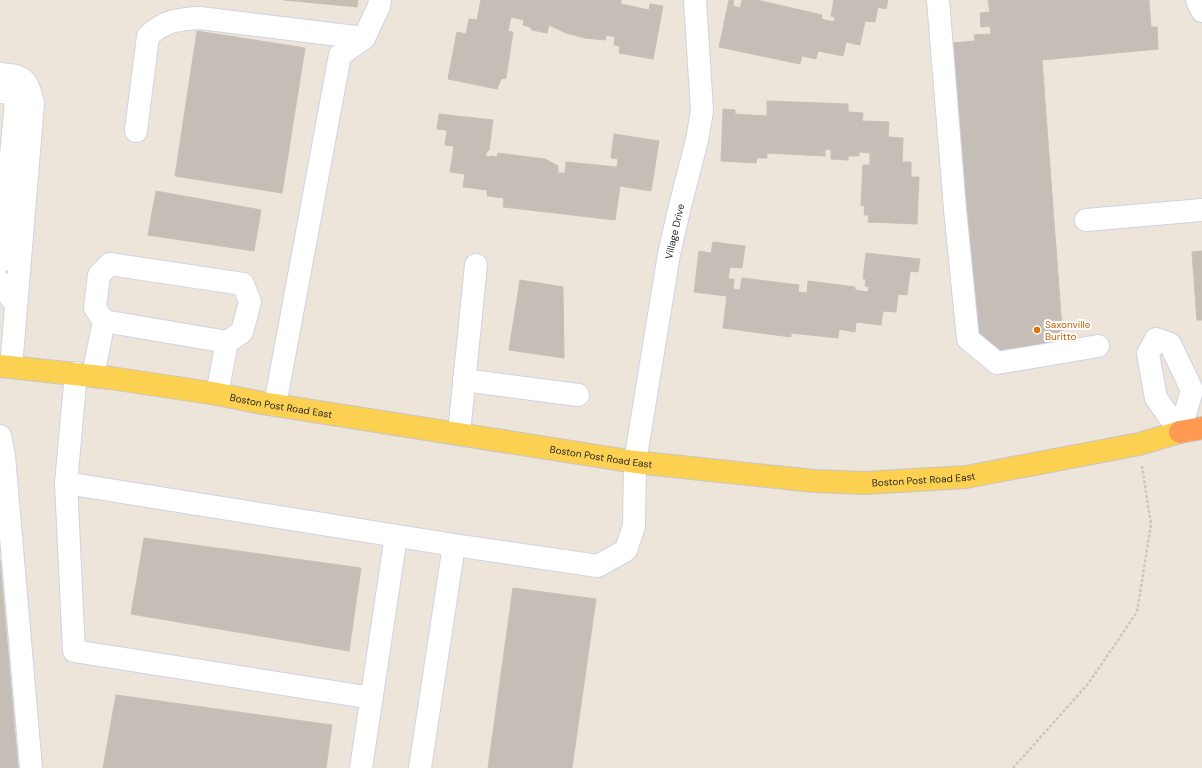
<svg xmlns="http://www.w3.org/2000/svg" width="1202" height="768" font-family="'DM Sans',sans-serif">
	<rect width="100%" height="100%" fill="#ede4da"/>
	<g fill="#c4beb7" stroke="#c8c0b3">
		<polygon points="284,0 358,0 357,7"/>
		<polygon points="481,0 621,0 621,4 649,10 650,4 663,6 653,59 619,53 620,46 614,45 615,37 606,35 605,40 585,38 566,33 549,25 547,33 532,30 530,27 523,25 524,20 511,17 508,31 513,32 506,78 501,79 497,89 448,79 457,32 466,34 469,19 477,20"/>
		<polygon points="729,0 734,0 733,6 740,8 742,0 757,0 822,15 821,19 834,22 835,17 831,16 834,0 888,0 886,9 878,7 875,22 865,21 860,45 846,42 843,56 818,51 816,59 802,56 800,64 719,47"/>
		<polygon points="988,0 1149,0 1151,27 1157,27 1158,49 1042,60 1063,342 991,351 976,337 952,43 975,41 974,35 991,34 990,26 981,27 980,13 990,12"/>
		<polygon points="197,31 305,48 282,193 175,176"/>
		<polygon points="767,101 848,104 848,112 863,113 862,121 889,122 888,137 903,138 902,162 911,162 911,177 919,177 917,224 868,222 869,215 864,215 865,206 861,205 863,165 870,165 870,153 859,152 859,156 848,156 848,160 831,159 831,150 825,149 825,156 767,153 767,158 757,158 756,163 721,161 723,109 735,110 735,114 767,116"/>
		<polygon points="439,114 493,120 489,150 486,153 486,157 491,156 497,157 498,153 545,159 558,166 558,173 565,173 566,162 617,167 618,159 611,158 614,134 659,141 651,191 620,186 615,220 503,207 504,198 487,196 487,190 463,187 465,174 450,172 454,146 445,145 447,130 437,129"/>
		<polygon points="156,191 261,210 254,251 148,235"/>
		<polygon points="713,242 745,246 742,268 730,267 728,279 734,279 733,289 740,290 742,278 799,285 798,292 807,293 808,281 855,287 855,290 868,292 869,287 865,286 866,279 863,279 866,253 920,259 918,272 910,271 907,295 898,294 896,312 883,311 881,325 856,322 855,332 839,329 838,338 791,333 791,337 723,328 727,296 694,292 699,251 711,253"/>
		<polygon points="1202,251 1202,320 1197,320 1192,252"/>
		<polygon points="520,280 563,287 564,358 509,350"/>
		<polygon points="144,538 361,568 349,651 131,614"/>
		<polygon points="0,560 18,768 0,768"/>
		<polygon points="513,588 596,599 572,768 488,768"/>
		<polygon points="116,695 332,725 326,768 103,768"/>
	</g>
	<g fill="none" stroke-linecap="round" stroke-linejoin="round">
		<defs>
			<g id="minor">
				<polyline points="938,0 955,209 968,339 997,363 1098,346"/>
				<polyline points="1197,0 1202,11"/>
				<path d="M0,74C25,76 27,79 33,103L11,367"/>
				<polyline points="0,92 9,93 16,101 9,178 0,262"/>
				<path d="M136,131L148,36C164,21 178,19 200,18L364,38"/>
				<polyline points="1086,220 1202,210"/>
				<polyline points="0,282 16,305"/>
				<polyline points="104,321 227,342"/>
				<polygon points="1156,339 1170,344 1192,390 1180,432 1156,398 1148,354"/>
				<polyline points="76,373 66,483 74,651 372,698"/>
				<polyline points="93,375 104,321 95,308 99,275 110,264 243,284 250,302 242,332 227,342 217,394"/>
				<polyline points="464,380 578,395"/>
				<polyline points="275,405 340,55 364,38 379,6 380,0"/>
				<polyline points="459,433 476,265"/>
				<polyline points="0,436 4,456 31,768"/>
				<path id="s1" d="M66,483L454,545L598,566L626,550L634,526L635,462L669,254L680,206L697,140L702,111L695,0"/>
				<polyline points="361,768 396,536"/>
				<polyline points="420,768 454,545"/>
			</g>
			<g id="major">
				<path id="s2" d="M0,366L111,378L217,394L262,403L635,462L814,481L865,483L966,477L1139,444L1180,432"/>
			</g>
			<polyline id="highway" points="1180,432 1202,428"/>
		</defs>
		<use href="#minor" stroke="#cfd3e4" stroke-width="24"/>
		<use href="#major" stroke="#c7c7c7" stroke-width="24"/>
		<use href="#highway" stroke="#c7c7c7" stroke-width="24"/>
		<polyline stroke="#c7c7c7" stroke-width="2.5" stroke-dasharray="3 2" stroke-linecap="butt" points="1013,768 1088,684 1137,612 1151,524 1142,466"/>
		<use href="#minor" stroke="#fff" stroke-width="22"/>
		<use href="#major" stroke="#fcd050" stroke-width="22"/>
		<use href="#highway" stroke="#ff9a53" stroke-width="22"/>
	</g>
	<circle fill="#e8710a" stroke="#fff" stroke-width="1.5" cx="1037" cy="330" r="4"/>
	<g text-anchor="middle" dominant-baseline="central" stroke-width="4" stroke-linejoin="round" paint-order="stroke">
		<g font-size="10" fill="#292929" stroke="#fff">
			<text stroke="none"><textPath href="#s1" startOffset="894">Village Drive</textPath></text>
			<text stroke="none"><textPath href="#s2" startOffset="284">Boston Post Road East</textPath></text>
			<text stroke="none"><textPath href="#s2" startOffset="608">Boston Post Road East</textPath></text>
			<text stroke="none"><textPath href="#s2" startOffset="932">Boston Post Road East</textPath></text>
		</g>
		<g font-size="10" fill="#c56008" stroke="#fff" text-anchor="start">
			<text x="1045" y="324">Saxonville<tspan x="1045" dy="12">Buritto</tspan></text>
		</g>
	</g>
</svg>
